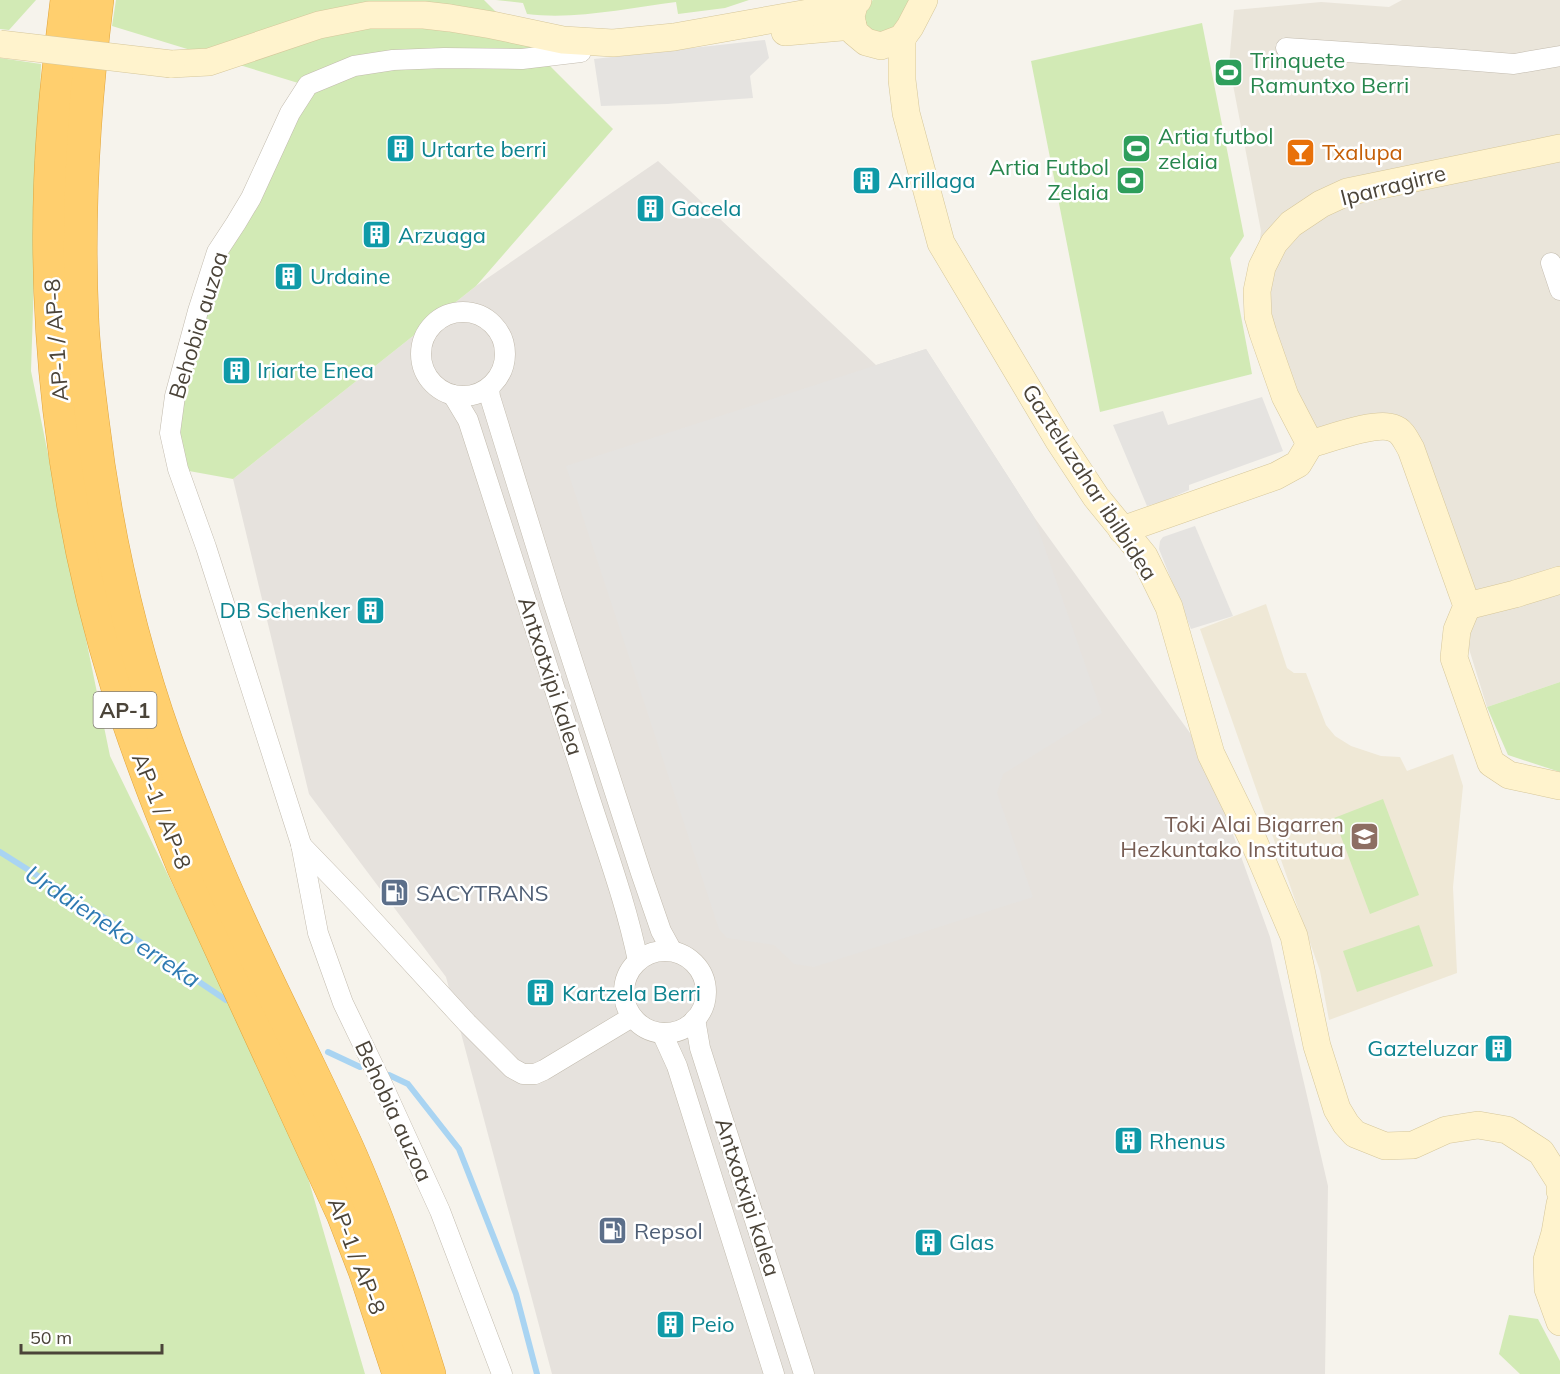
<svg xmlns="http://www.w3.org/2000/svg" width="1560" height="1374" font-family="Mulish,sans-serif">
	<rect width="100%" height="100%" fill="#f6f3ec"/>
	<polygon fill="#eae5da" points="1402,0 1560,0 1560,682 1487,707 1400,426 1295,443 1251,313 1261,231 1229,64 1234,10 1321,2 1389,7"/>
	<polygon fill="#e6e2dd" points="658,161 876,365 926,349 1034,517 1203,751 1270,937 1328,1186 1325,1374 552,1374 446,977 309,794 233,479 476,286"/>
	<polygon fill="#efe8d6" points="1266,604 1287,668 1294,673 1306,673 1326,725 1335,736 1351,746 1381,756 1400,757 1407,771 1453,754 1463,786 1453,887 1457,973 1329,1020 1320,971 1200,629"/>
	<g fill="#d2eab5">
		<polygon points="0,0 36,0 9,30 0,29"/>
		<polygon points="116,0 484,0 613,129 476,286 233,479 178,469 170,433 198,311 308,86 112,26"/>
		<path d="M496,0H749L725,8L678,14L676,2C627,8 576,20 527,14L523,3Z"/>
		<polygon points="873,0 911,0 894,29 879,35 862,24 865,6"/>
		<polygon points="1202,23 1244,236 1230,258 1252,374 1100,412 1031,61"/>
		<polygon points="0,58 41,64 31,371 110,756 297,1140 365,1374 0,1374"/>
		<polygon points="1560,682 1560,772 1508,755 1487,707"/>
		<polygon points="1383,799 1419,895 1370,914 1334,818"/>
		<polygon points="1419,925 1433,966 1357,992 1343,951"/>
		<polygon points="1509,1315 1538,1319 1560,1361 1560,1374 1520,1374 1499,1354"/>
	</g>
	<g fill="#e5e3e0">
		<polygon points="765,40 769,58 750,76 753,98 667,104 601,106 594,59"/>
		<polygon points="926,349 1034,517 1102,713 1003,774 997,793 1033,897 814,967 794,964 774,945 727,938 719,929 566,466"/>
		<polygon points="1262,397 1283,451 1189,485 1189,490 1164,501 1147,506 1113,425 1163,411 1168,425"/>
		<polygon points="1195,526 1233,616 1191,629 1159,549 1160,541 1163,537"/>
	</g>
	<g fill="none" stroke-linecap="round" stroke-linejoin="round">
		<g stroke="#a9d4f2" stroke-width="6">
			<polyline points="0,852 103,917 226,1000"/>
			<polyline points="328,1052 360,1067"/>
			<polyline points="389,1075 408,1084 459,1149 516,1294 537,1374"/>
		</g>
		<defs>
			<g id="street">
				<polyline points="1286,48 1452,59 1514,64 1560,56"/>
				<polyline points="1551,263 1560,290"/>
				<circle cx="463" cy="354" r="42"/>
				<polyline points="489,388 490,397 553,601 641,873 661,931 672,951"/>
				<path d="M453,395L468,420C506,538 544,656 582,774C601,836 625,897 638,961"/>
				<polyline points="301,845 356,902 467,1023 512,1068 523,1074 535,1074 544,1070 632,1017"/>
				<circle cx="665" cy="992" r="41"/>
				<polyline points="695,1019 700,1048 804,1374"/>
				<polyline points="662,1033 677,1066 774,1374"/>
				<polyline points="502,1374 440,1211 383,1086 343,1003 318,933 301,844 206,547 178,469 170,433 175,396 198,311 217,252 236,223 251,198 290,113 308,85 354,66 393,60 444,58 522,59 581,52"/>
			</g>
			<g id="secondary">
				<polyline points="853,9 851,16 854,32 866,42 881,46 902,38 910,27 924,0"/>
				<polyline points="785,32 853,26"/>
				<polyline points="902,38 902,80 906,113 941,243 1059,441 1096,497 1144,556 1169,607 1211,754 1254,842 1294,936 1317,1046 1337,1109 1346,1124 1355,1134 1385,1146 1413,1145 1446,1130 1478,1125 1507,1130 1541,1152 1560,1182 1560,1191"/>
				<polyline points="171,64 209,62 319,25 369,15 424,15 450,18 492,25 563,40 613,43 674,37 814,12 855,2 858,0"/>
				<polyline points="1310,444 1285,396 1263,333 1258,316 1257,291 1262,267 1274,243 1291,224 1321,204 1347,192 1560,148"/>
				<path d="M1310,444C1329,439 1376,421 1393,428C1403,431 1406,441 1411,449L1467,606L1457,630L1454,658L1491,763L1509,775L1560,786"/>
				<polyline points="1122,530 1276,476 1298,464 1310,444"/>
				<polyline points="1467,606 1515,594 1560,580"/>
				<polyline points="1560,1204 1555,1233 1547,1260 1548,1289 1560,1322"/>
			</g>
			<g id="highway">
				<path d="M67,0C62,41 57,81 54,122C39,312 62,509 119,692C137,751 160,809 183,866L343,1214L365,1271L399,1374"/>
				<path d="M97,0C84,105 77,211 82,317C83,351 88,384 92,418C105,527 129,637 166,741C179,777 194,813 208,848C249,949 300,1045 345,1143C379,1218 405,1296 429,1374"/>
			</g>
		</defs>
		<use href="#street" stroke="#c2bbae" stroke-width="21"/>
		<use href="#secondary" stroke="#d6c79b" stroke-width="28"/>
		<use href="#highway" stroke="#e0a43c" stroke-width="34"/>
		<use href="#street" stroke="#fff" stroke-width="20"/>
		<use href="#secondary" stroke="#fff3cd" stroke-width="27"/>
		<use href="#highway" stroke="#ffcf6e" stroke-width="33"/>
		<defs>
			<polyline id="secondary-bridge" points="0,44 171,64"/>
		</defs>
		<use href="#secondary-bridge" stroke="#d6c79b" stroke-width="28" stroke-linecap="butt"/>
		<use href="#secondary-bridge" stroke="#fff3cd" stroke-width="27"/>
	</g>
	<defs>
		<symbol id="stadium-square" viewBox="-11 -11 22 22"><rect x="-9" y="-9" width="18" height="18" rx="4" fill="#2e9e5b" stroke="#fff"/><path d="M0-5a6.5 5 0 1 0 0 10a6.5 5 0 1 0 0-10ZM-3.5-1.8h7v3.6h-7Z" fill="#fff"/></symbol>
		<symbol id="building-square" viewBox="-11 -11 22 22"><rect x="-9" y="-9" width="18" height="18" rx="4" fill="#0f9aa8" stroke="#fff"/><path d="M-4-6H4V6H1V3H-1V6H-4ZM-2.5-4.3h1.7v1.8h-1.7ZM.8-4.3h1.7v1.8H.8ZM-2.5-1h1.7V.8h-1.7ZM.8-1h1.7V.8H.8Z" fill="#fff"/></symbol>
		<symbol id="bar-square" viewBox="-11 -11 22 22"><rect x="-9" y="-9" width="18" height="18" rx="4" fill="#e8710a" stroke="#fff"/><path d="M-6-5H6L.8 .8V4.5H3.5V6h-7V4.5H-.8V.8Z" fill="#fff"/></symbol>
		<symbol id="school-square" viewBox="-11 -11 22 22"><rect x="-9" y="-9" width="18" height="18" rx="4" fill="#8d6e63" stroke="#fff"/><path d="M0-5L7-2L0 1L-7-2ZM-4 1L0 2.5L4 1V4Q0 6-4 4Z" fill="#fff"/></symbol>
		<symbol id="fuel-square" viewBox="-11 -11 22 22"><rect x="-9" y="-9" width="18" height="18" rx="4" fill="#5c6f8a" stroke="#fff"/><path d="M-5.5-6h7V0h2V4h1.3V-2.5L3-4.5l.8-.8L6-3V5H2.5V1h-1V6h-7ZM-4.2-4.7v3.2H.2V-4.7Z" fill="#fff"/></symbol>
	</defs>
	<g fill-rule="evenodd">
		<use href="#stadium-square" x="1212" y="56" width="33" height="33"/>
		<use href="#building-square" x="384" y="132" width="33" height="33"/>
		<use href="#stadium-square" x="1120" y="132" width="33" height="33"/>
		<use href="#bar-square" x="1284" y="136" width="33" height="33"/>
		<use href="#building-square" x="850" y="164" width="33" height="33"/>
		<use href="#stadium-square" x="1114" y="164" width="33" height="33"/>
		<use href="#building-square" x="634" y="192" width="33" height="33"/>
		<use href="#building-square" x="360" y="218" width="33" height="33"/>
		<use href="#building-square" x="272" y="260" width="33" height="33"/>
		<use href="#building-square" x="220" y="354" width="33" height="33"/>
		<use href="#building-square" x="354" y="594" width="33" height="33"/>
		<use href="#school-square" x="1348" y="820" width="33" height="33"/>
		<use href="#fuel-square" x="378" y="876" width="33" height="33"/>
		<use href="#building-square" x="524" y="976" width="33" height="33"/>
		<use href="#building-square" x="1482" y="1032" width="33" height="33"/>
		<use href="#building-square" x="1112" y="1124" width="33" height="33"/>
		<use href="#fuel-square" x="596" y="1214" width="33" height="33"/>
		<use href="#building-square" x="912" y="1226" width="33" height="33"/>
		<use href="#building-square" x="654" y="1308" width="33" height="33"/>
	</g>
	<g text-anchor="middle" dominant-baseline="central" stroke-width="5" stroke-linejoin="round" paint-order="stroke">
		<rect fill="#fff" stroke="#817c74" stroke-width="1.5" x="93.5" y="692" width="63" height="36" rx="4.5"/>
		<g font-size="21" font-weight="bold" fill="#4b4439">
			<text x="125" y="710">AP-1</text>
		</g>
		<g font-size="22" fill="#27864d" stroke="#fff" text-anchor="start">
			<text x="1250" y="60">Trinquete<tspan x="1250" dy="25">Ramuntxo Berri</tspan></text>
			<text x="1158" y="136">Artia futbol<tspan x="1158" dy="25">zelaia</tspan></text>
			<text x="1109" y="167" text-anchor="end">Artia Futbol<tspan x="1109" dy="25">Zelaia</tspan></text>
		</g>
		<g font-size="22" fill="#0d838f" stroke="#fff" text-anchor="start">
			<text x="421" y="149">Urtarte berri</text>
			<text x="888" y="180">Arrillaga</text>
			<text x="671" y="208">Gacela</text>
			<text x="398" y="235">Arzuaga</text>
			<text x="310" y="276">Urdaine</text>
			<text x="257" y="370">Iriarte Enea</text>
			<text x="350" y="610" text-anchor="end">DB Schenker</text>
			<text x="562" y="993">Kartzela Berri</text>
			<text x="1478" y="1048" text-anchor="end">Gazteluzar</text>
			<text x="1149" y="1141">Rhenus</text>
			<text x="949" y="1242">Glas</text>
			<text x="691" y="1324">Peio</text>
		</g>
		<g font-size="22" fill="#c56008" stroke="#fff" text-anchor="start">
			<text x="1322" y="152">Txalupa</text>
		</g>
		<g font-size="22" fill="#4b4439" stroke="#fff">
			<text transform="translate(1393 185) rotate(-14)">Iparragirre</text>
			<text transform="translate(198 325) rotate(-73)">Behobia auzoa</text>
			<text transform="translate(56 340) rotate(-94)">AP-1 / AP-8</text>
			<text transform="translate(1090 482) rotate(57)">Gazteluzahar ibilbidea</text>
			<text transform="translate(551 676) rotate(72)">Antxotxipi kalea</text>
			<text transform="translate(162 811) rotate(68)">AP-1 / AP-8</text>
			<text transform="translate(394 1111) rotate(65)">Behobia auzoa</text>
			<text transform="translate(748 1197) rotate(72)">Antxotxipi kalea</text>
			<text transform="translate(357 1256) rotate(69)">AP-1 / AP-8</text>
		</g>
		<g font-size="22" fill="#785e54" stroke="#fff" text-anchor="end">
			<text x="1344" y="824">Toki Alai Bigarren<tspan x="1344" dy="25">Hezkuntako Institutua</tspan></text>
		</g>
		<g font-size="22" fill="#4e5e75" stroke="#fff" text-anchor="start">
			<text x="416" y="893">SACYTRANS</text>
			<text x="634" y="1231">Repsol</text>
		</g>
		<g font-size="24" font-style="italic" fill="#2e7ab2" stroke="#fff">
			<text transform="translate(113 926) rotate(33)">Urdaieneko erreka</text>
		</g>
	</g>
	<path d="M21 1344v9h141v-9" fill="none" stroke="#4b4439" stroke-width="3"/>
	<text x="30" y="1344" font-size="18" fill="#4b4439" stroke="#ffffff" stroke-width="4.5" paint-order="stroke">50 m</text>
</svg>
